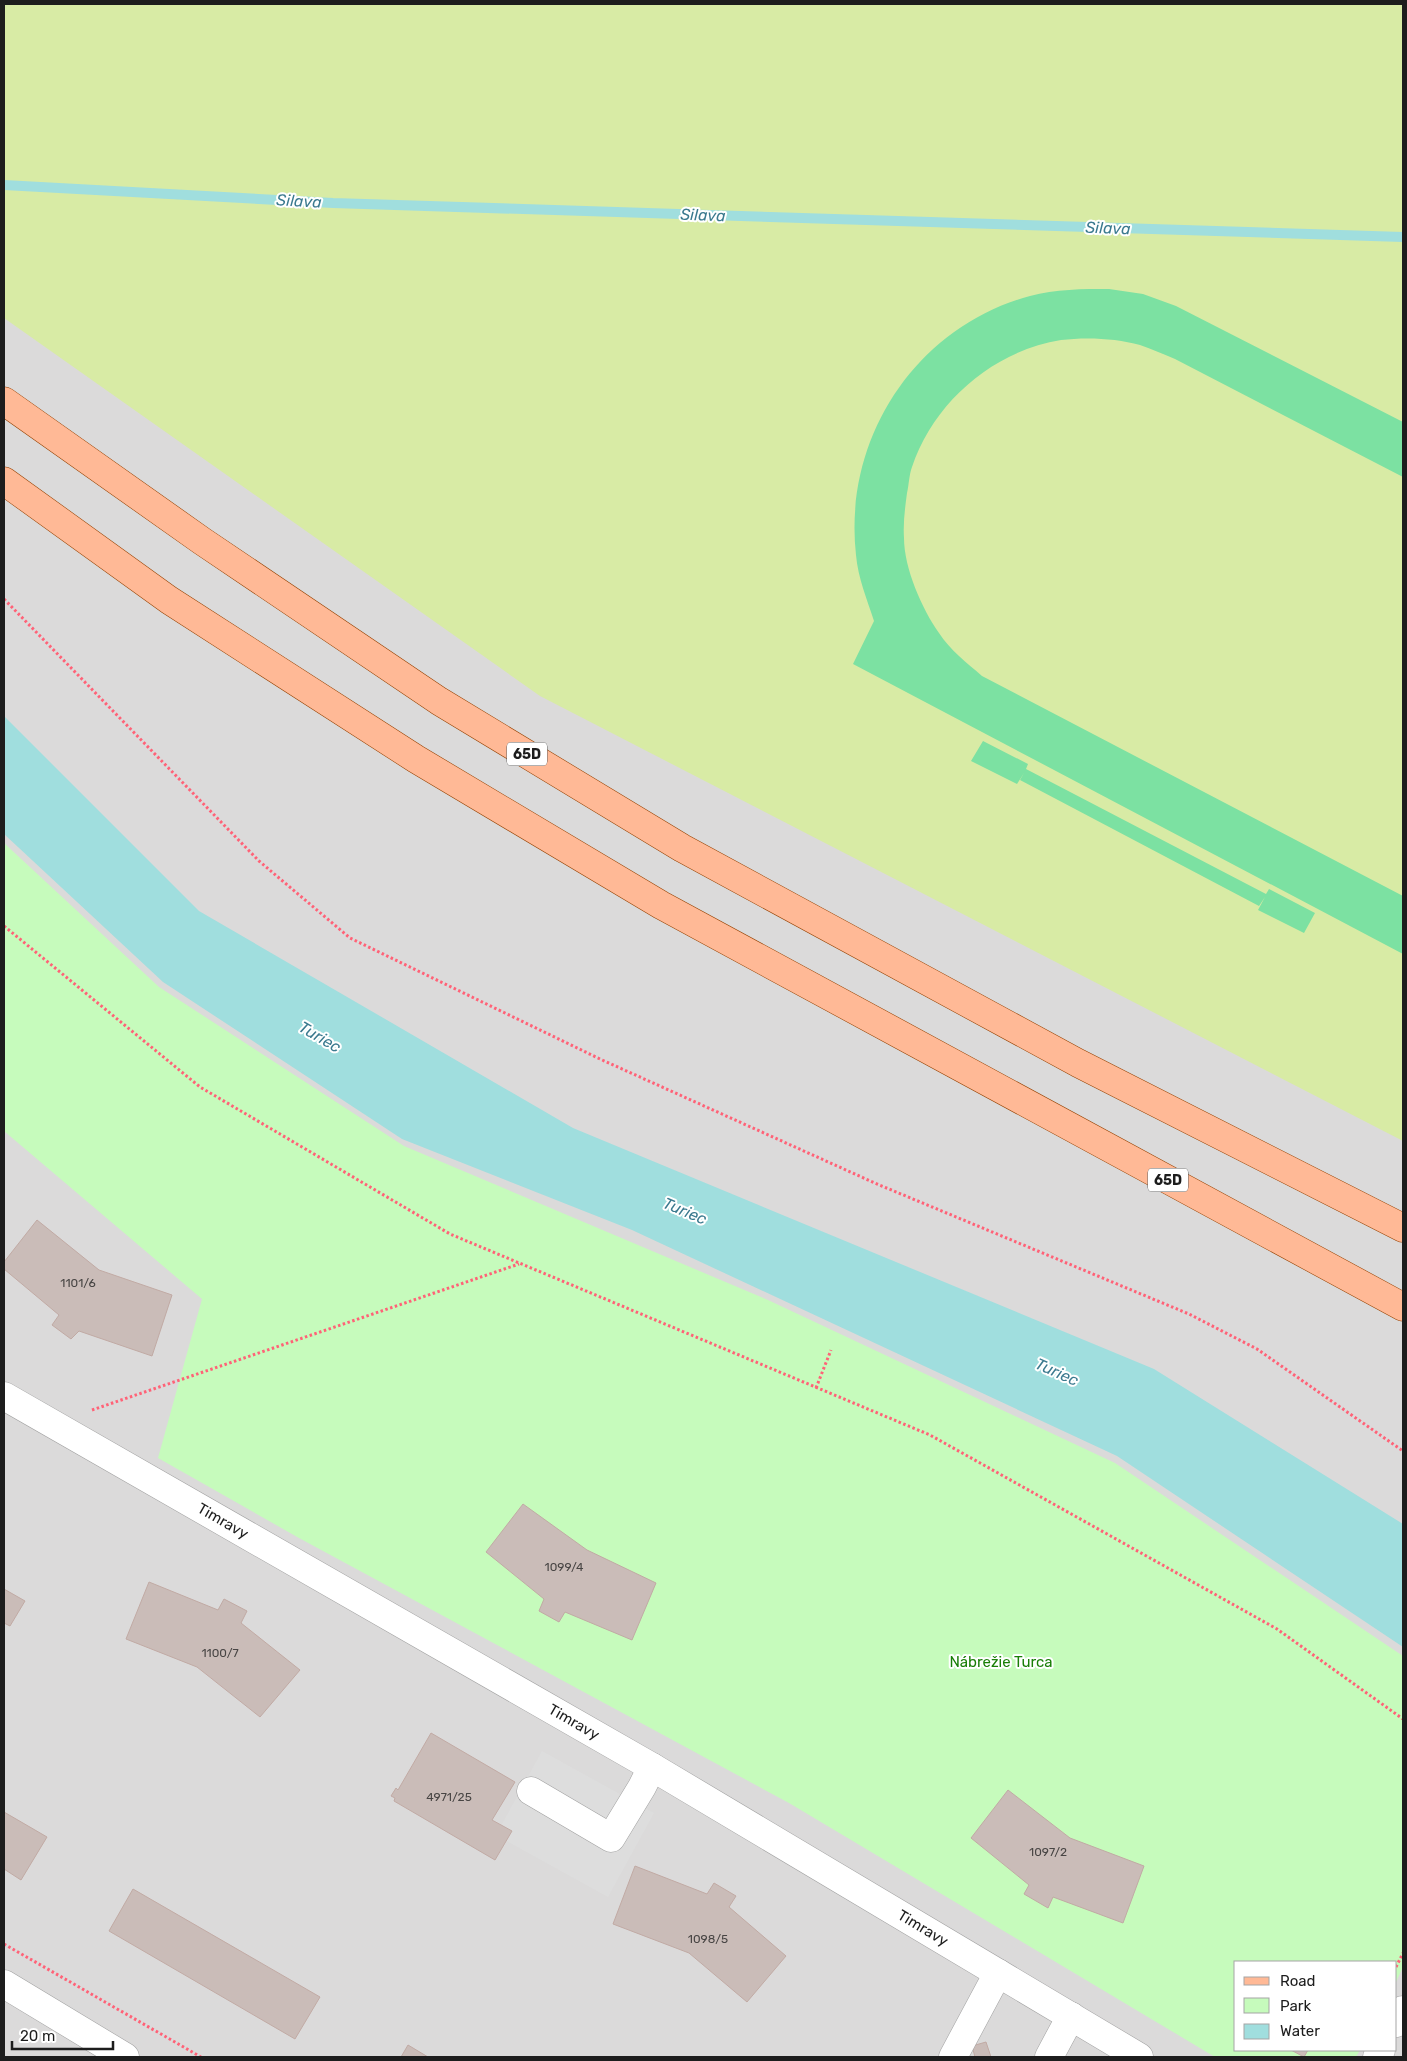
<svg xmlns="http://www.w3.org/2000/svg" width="1407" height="2061" font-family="Rubik,sans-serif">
	<rect width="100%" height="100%" fill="#eee7e2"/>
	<path fill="#dbdada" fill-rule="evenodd" d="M4,4H1403V2057H4ZM1236,1962H1396V2050H1236Z"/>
	<polygon fill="#d8eba5" points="4,4 1403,4 1403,1141 540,696 4,318"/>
	<polygon fill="#c6fbbc" points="4,843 159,987 404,1146 768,1300 1115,1463 1403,1656 1403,1967 1396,1982 1396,1962 1236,1962 1236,2050 1360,2050 1356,2057 1215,2057 789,1803 299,1538 158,1458 202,1299 4,1131"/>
	<g fill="#7ce1a2">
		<path d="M1109,289L1143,294L1176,306L1403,422V477L1175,359C1163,354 1152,349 1140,345C1116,338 1085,337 1061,340C993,351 934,402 912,467C909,475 909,485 907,493C905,508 903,523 904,538C904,568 922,609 939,633C950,650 967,663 982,676L1403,896V954L853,664L874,621C867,599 858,578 856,555C843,439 915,327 1030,296C1055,289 1083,289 1109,289Z"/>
		<polygon points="983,741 1028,764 1026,769 1266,894 1269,889 1315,913 1304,933 1258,910 1265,897 1259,906 1020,780 1024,773 1017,784 971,761"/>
	</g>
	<polygon fill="#ddd" points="542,1751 654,1813 608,1897 496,1835"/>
	<polygon fill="#a0dede" points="4,716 199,911 573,1128 1154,1369 1403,1524 1403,1647 1117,1456 632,1230 402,1139 163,982 4,834"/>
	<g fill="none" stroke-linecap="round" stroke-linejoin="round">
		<polyline stroke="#a0dede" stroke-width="10" points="4,185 333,203 1403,237"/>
	</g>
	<g fill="#cabcb8" stroke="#c1aaa4">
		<polygon points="37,1220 99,1270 172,1295 152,1356 79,1331 71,1339 52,1325 59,1315 4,1269 4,1262"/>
		<polygon points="523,1504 587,1550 656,1583 632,1640 565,1612 559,1622 539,1611 544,1599 486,1552"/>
		<polygon points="149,1582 218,1610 224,1599 247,1611 241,1623 300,1670 260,1717 197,1667 126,1639"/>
		<polygon points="4,1589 25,1601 10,1626 4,1623"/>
		<polygon points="431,1733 515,1782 492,1820 512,1831 495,1860 394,1801 395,1798 391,1796 396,1788 398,1790"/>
		<polygon points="1008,1790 1070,1838 1144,1866 1123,1923 1053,1897 1048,1908 1024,1894 1029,1885 971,1838"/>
		<polygon points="4,1812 47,1837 21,1880 4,1869"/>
		<polygon points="635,1866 707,1894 714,1883 736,1896 729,1907 786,1956 747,2002 689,1953 613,1924"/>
		<polygon points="133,1889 320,1997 295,2039 109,1931"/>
		<polygon points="986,2042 991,2057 975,2057 972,2046"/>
		<polygon points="408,2045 428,2057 401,2057"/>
		<polygon points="1291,2050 1308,2050 1304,2057"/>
	</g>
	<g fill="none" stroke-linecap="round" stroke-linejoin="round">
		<defs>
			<g id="minor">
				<polyline points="4,1396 652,1767 1139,2057"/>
				<polyline points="531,1791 611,1838 642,1787 652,1767"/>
				<polyline points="4,1984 125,2057"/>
				<polyline points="1396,2023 1403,2010"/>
				<polyline points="953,2057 998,1973"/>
				<polyline points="1049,2057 1071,2016"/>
				<polyline points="1377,2057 1381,2050"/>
			</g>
			<g id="major">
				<polyline points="4,401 202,541 439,701 682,848 1078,1063 1403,1228"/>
				<polyline points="4,481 169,600 416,759 661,905 1403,1307"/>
			</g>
		</defs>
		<use href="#minor" stroke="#a1a1a1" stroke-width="29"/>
		<use href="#major" stroke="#954100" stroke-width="29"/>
		<g stroke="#ff6277" stroke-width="3" stroke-dasharray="2.5 2.5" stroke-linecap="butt">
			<polyline points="4,599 259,861 350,938 600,1059 877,1184 1189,1314 1257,1349 1403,1451"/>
			<polyline points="4,926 200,1087 450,1234 930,1435 1277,1629 1403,1719"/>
			<polyline points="816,1388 831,1350"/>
			<polyline points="92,1410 519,1264"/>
			<polyline points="4,1944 201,2057"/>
			<polyline points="1396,1967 1403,1953"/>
		</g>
		<use href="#minor" stroke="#fff" stroke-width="28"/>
		<use href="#major" stroke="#ffb996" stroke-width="28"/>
	</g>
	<g text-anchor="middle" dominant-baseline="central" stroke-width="4" stroke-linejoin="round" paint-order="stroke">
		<g font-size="12" fill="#484544">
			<text x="78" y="1283">1101/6</text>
			<text x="564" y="1567">1099/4</text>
			<text x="220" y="1653">1100/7</text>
			<text x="449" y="1797">4971/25</text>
			<text x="1048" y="1852">1097/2</text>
			<text x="708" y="1939">1098/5</text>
		</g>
		<g fill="#fff" stroke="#616161" stroke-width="1">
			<rect x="507" y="742.5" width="40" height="23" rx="4"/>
			<rect x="1148" y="1168.5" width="40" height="23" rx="4"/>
		</g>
		<g font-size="14" font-weight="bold" fill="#1d1d1d">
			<text x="527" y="754">65D</text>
			<text x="1168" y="1180">65D</text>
		</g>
		<g font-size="15" fill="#1d1d1d" stroke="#fff">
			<text transform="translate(223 1521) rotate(30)">Timravy</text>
			<text transform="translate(574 1722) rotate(30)">Timravy</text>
			<text transform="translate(923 1928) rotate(31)">Timravy</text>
		</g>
		<g font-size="15" fill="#197e07" stroke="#fff">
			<text x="1001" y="1662">Nábrežie Turca</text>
		</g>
		<g font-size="16" font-style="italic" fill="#3b7a8f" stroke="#fff">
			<text transform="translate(299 201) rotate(3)">Silava</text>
			<text transform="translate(703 215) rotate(2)">Silava</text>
			<text transform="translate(1108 228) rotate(2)">Silava</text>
			<text transform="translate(320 1037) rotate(30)">Turiec</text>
			<text transform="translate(685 1211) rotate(23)">Turiec</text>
			<text transform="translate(1057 1372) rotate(24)">Turiec</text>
		</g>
	</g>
	<rect width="1407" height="2061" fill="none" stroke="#1d1d1d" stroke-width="10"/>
	<rect x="1234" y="1961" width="162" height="90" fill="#ffffff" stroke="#a5a5a5"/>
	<rect x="1244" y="1977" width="25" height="8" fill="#ffb996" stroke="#a5a5a5"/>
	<text x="1280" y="1986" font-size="15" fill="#1d1d1d">Road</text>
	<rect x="1244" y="1998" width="25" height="15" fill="#c6fbbc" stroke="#a5a5a5"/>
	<text x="1280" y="2011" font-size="15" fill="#1d1d1d">Park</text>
	<rect x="1244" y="2024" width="25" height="15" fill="#a0dede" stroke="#a5a5a5"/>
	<text x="1280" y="2036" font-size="15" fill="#1d1d1d">Water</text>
	<path d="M12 2041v8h101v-8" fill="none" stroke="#1d1d1d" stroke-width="2.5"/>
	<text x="20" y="2041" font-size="15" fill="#1d1d1d" stroke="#ffffff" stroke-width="4" paint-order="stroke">20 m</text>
</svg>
